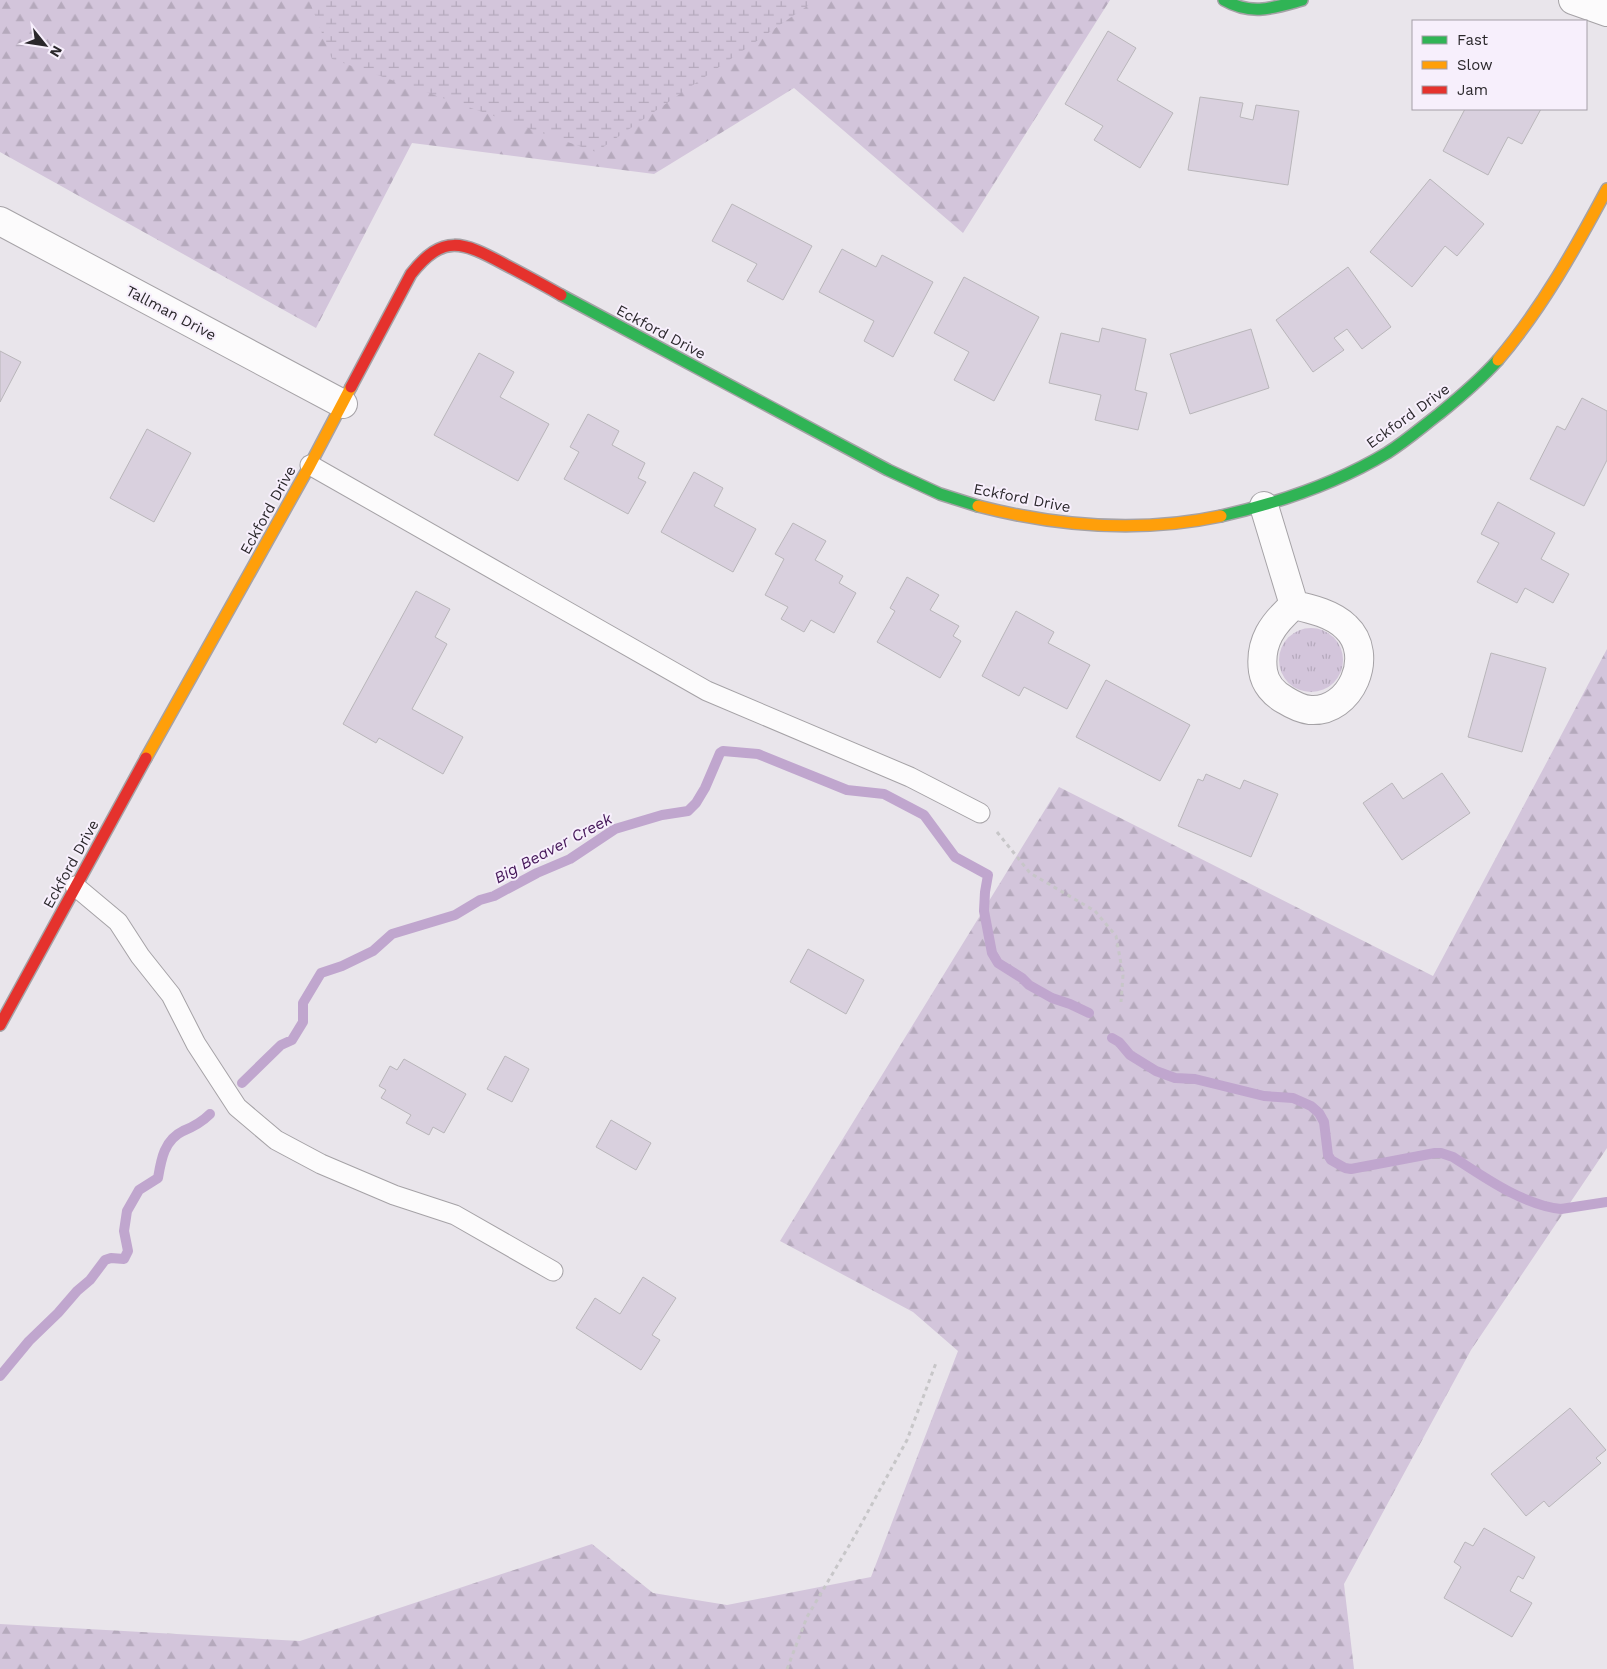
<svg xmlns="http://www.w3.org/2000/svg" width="1607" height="1669" font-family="'Work Sans',sans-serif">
	<defs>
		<pattern id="grass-tufts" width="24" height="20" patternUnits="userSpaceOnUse" patternTransform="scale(1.25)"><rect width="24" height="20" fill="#d3c5db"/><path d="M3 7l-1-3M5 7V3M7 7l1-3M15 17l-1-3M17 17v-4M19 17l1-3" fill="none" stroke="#b5a9bc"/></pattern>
		<pattern id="forest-firs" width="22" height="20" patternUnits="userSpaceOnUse" patternTransform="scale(1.25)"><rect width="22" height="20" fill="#d3c5db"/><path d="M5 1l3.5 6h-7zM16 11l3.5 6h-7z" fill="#b5a9bc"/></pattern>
		<pattern id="wetland-marsh" width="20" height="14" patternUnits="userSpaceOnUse" patternTransform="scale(1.25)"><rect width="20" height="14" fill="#d3c5db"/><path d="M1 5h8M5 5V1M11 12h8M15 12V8" fill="none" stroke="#b5a9bc"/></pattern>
	</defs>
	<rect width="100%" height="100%" fill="#e9e5eb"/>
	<circle fill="url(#grass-tufts)" cx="1311" cy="660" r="32"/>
	<g fill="url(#forest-firs)">
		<polygon points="0,0 1110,0 963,233 794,88 654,174 412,143 316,328 0,152"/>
		<polygon points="1607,649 1607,1148 1471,1350 1344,1584 1354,1669 0,1669 0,1624 300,1641 592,1544 653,1593 727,1605 871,1577 958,1351 913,1312 780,1241 1059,787 1433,976"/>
	</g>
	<polygon fill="url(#wetland-marsh)" points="309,0 816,0 596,152 332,59"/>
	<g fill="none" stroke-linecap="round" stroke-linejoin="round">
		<g stroke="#c0a6ce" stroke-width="10">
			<path d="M1112,1038L1119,1042L1130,1055L1156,1071L1175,1078L1195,1079L1264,1096L1293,1098L1311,1106L1319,1113L1324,1122L1328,1155L1331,1160L1345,1168L1351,1169L1435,1153H1441L1453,1157C1484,1177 1523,1205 1561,1209L1607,1202"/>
			<polyline points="242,1083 281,1045 292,1040 303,1022 303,1003 321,973 342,966 373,951 392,934 455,915 480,900 494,896 537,873 570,859 615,829 662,815 688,811 696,803 705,788 720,753 723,751 758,754 847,790 884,794 924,815 955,857 988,875 985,892 984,911 992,953 998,963 1022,978 1029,985 1052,998 1070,1004 1089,1013"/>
			<path d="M0,1376L29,1341L58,1313L77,1291L90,1280L105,1260L111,1258L124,1259L128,1251L124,1231L127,1211L139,1190L158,1178C161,1160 164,1140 183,1131C193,1127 202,1122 210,1114"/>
		</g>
	</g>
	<g fill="#d9d0de" stroke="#b9b6ba">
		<polygon points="1108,31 1136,48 1117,80 1173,113 1140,168 1094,140 1103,126 1065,104"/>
		<polygon points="1200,97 1243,103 1240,117 1253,120 1256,105 1299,111 1288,185 1188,170"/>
		<polygon points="1465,109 1541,109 1522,144 1508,137 1488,175 1443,151"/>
		<polygon points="1430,179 1484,224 1457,256 1445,246 1412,287 1370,252"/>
		<polygon points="732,204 812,246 783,300 747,281 757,264 712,241"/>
		<polygon points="842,249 876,267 882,255 933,282 893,357 864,341 874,321 819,292"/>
		<polygon points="1348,267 1391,327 1362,349 1347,329 1334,338 1344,350 1313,372 1276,320"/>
		<polygon points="964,277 1039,317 994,401 954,380 969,352 934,333"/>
		<polygon points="1102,328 1146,339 1135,390 1147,393 1138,430 1095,420 1101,395 1049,383 1061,333 1099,342"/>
		<polygon points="1251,329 1269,388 1190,414 1170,354"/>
		<polygon points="0,351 21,362 0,402"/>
		<polygon points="479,353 514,372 500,397 549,424 518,481 434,435"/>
		<polygon points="1582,398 1607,411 1607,460 1584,506 1530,479 1557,426 1565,430"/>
		<polygon points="588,414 619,431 612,445 645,463 638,478 646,482 628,514 564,479 579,452 570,447"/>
		<polygon points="147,429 191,453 154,522 110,498"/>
		<polygon points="694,472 723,488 714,506 756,529 733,572 661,532"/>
		<polygon points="1498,502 1555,533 1541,559 1569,574 1553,603 1525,588 1517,603 1477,582 1499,543 1481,534"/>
		<polygon points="793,523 826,541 815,560 843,576 839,583 856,593 834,633 811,620 804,632 781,619 788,607 765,595 784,559 775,554"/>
		<polygon points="907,577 939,595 930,610 959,626 953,636 961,641 940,678 877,642 895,611 890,608"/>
		<polygon points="416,591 450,609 435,637 447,644 412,709 463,737 443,774 379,738 376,743 343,724"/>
		<polygon points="1016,611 1054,632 1048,643 1090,665 1067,709 1024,687 1019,696 982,676"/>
		<polygon points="1491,653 1546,668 1522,752 1468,737"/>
		<polygon points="1106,680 1190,725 1160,781 1076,737"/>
		<polygon points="1442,773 1470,813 1402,860 1363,803 1392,783 1403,799"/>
		<polygon points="1206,774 1240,789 1244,780 1278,794 1251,857 1178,826 1198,779 1203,781"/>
		<polygon points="808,949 864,980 846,1014 790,982"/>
		<polygon points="505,1056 529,1069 512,1102 487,1089"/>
		<polygon points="404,1059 466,1094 444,1133 433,1127 429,1135 406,1123 411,1115 381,1098 386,1090 379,1086 390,1066 397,1070"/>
		<polygon points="611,1120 651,1143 636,1170 596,1147"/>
		<polygon points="643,1277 676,1298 652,1335 660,1340 641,1370 576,1328 595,1298 620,1314"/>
		<polygon points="1570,1408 1606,1450 1596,1458 1601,1463 1549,1507 1544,1501 1526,1516 1491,1474"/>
		<polygon points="1484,1528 1535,1557 1523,1579 1518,1576 1510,1591 1532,1603 1512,1637 1444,1598 1461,1567 1454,1562 1465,1542 1473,1546"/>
	</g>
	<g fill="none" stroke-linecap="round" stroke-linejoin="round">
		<defs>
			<g id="lane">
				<polyline points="310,465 707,691 910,777 980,813"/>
				<polyline points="75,886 118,922 140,956 171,995 196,1044 237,1107 276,1140 321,1164 394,1195 455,1215 553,1271"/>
			</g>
			<g id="street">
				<polyline points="1573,0 1607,12"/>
				<polyline points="0,221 343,404"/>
				<path d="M1264,506L1294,605C1273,623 1259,642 1263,671C1265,684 1274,694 1285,700C1293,705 1301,709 1310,710C1351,713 1376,655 1346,627C1333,614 1312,609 1294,605"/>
			</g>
			<g id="fast">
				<path d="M1224,0C1252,16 1273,8 1302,0"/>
				<polyline points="561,295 888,470 940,494 978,506"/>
				<path d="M1221,516C1278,503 1337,483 1387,453C1406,441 1422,427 1439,414C1460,397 1480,380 1498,360"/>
			</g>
			<g id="slow">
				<path d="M1498,360C1542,308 1575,249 1607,189"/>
				<path d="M978,506C1056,526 1141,533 1221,516"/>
				<polyline points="146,758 310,465 351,387"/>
			</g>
			<g id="jam">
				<path d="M351,387L411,274C443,233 463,242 504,264C523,274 542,284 561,295"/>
				<polyline points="0,1025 146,758"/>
			</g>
		</defs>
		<use href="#lane" stroke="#a5a2a6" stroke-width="21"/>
		<use href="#street" stroke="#a5a2a6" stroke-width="30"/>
		<use href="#fast" stroke="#a5a2a6" stroke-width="14"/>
		<use href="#slow" stroke="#a5a2a6" stroke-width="14"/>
		<use href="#jam" stroke="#a5a2a6" stroke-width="14"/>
		<g stroke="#c7c6c8" stroke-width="3" stroke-dasharray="4 4" stroke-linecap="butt">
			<polyline points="997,832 1030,873 1095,911 1116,936 1123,975 1121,1002"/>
			<polyline points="787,1669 807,1617 853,1539 907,1440 936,1363"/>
		</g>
		<use href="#lane" stroke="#fcfbfc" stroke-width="19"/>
		<use href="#street" stroke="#fcfbfc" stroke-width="28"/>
		<use href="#fast" stroke="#30b455" stroke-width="11"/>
		<use href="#slow" stroke="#ff9f0a" stroke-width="11"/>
		<use href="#jam" stroke="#e5322d" stroke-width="11"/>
	</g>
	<g text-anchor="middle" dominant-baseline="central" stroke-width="4" stroke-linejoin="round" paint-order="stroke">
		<g font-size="15" fill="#2a272b" stroke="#f7effc">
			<text transform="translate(171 313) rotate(28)">Tallman Drive</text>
			<text transform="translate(661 332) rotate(28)">Eckford Drive</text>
			<text transform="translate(1408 416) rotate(-36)">Eckford Drive</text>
			<text transform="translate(1022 498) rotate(11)">Eckford Drive</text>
			<text transform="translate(268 510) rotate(-61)">Eckford Drive</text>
			<text transform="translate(71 864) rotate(-61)">Eckford Drive</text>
		</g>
		<g font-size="16" font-style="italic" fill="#451759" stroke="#f7effc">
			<text transform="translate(553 848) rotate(-28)">Big Beaver Creek</text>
		</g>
	</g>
	<rect x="1412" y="20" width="175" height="90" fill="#f7effc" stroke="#a59fa8"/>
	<rect x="1422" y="36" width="25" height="8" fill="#30b455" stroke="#a59fa8"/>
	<text x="1457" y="45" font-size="15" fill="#2a272b">Fast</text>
	<rect x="1422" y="61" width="25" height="8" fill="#ff9f0a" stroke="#a59fa8"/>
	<text x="1457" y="70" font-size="15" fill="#2a272b">Slow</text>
	<rect x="1422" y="86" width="25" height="8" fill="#e5322d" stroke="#a59fa8"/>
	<text x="1457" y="95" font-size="15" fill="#2a272b">Jam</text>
	<g transform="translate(45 45) rotate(120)" stroke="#f7effc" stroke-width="4" paint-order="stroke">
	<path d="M0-4L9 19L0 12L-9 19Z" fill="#2a272b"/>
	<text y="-8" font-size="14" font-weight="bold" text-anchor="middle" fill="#2a272b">N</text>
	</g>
</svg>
